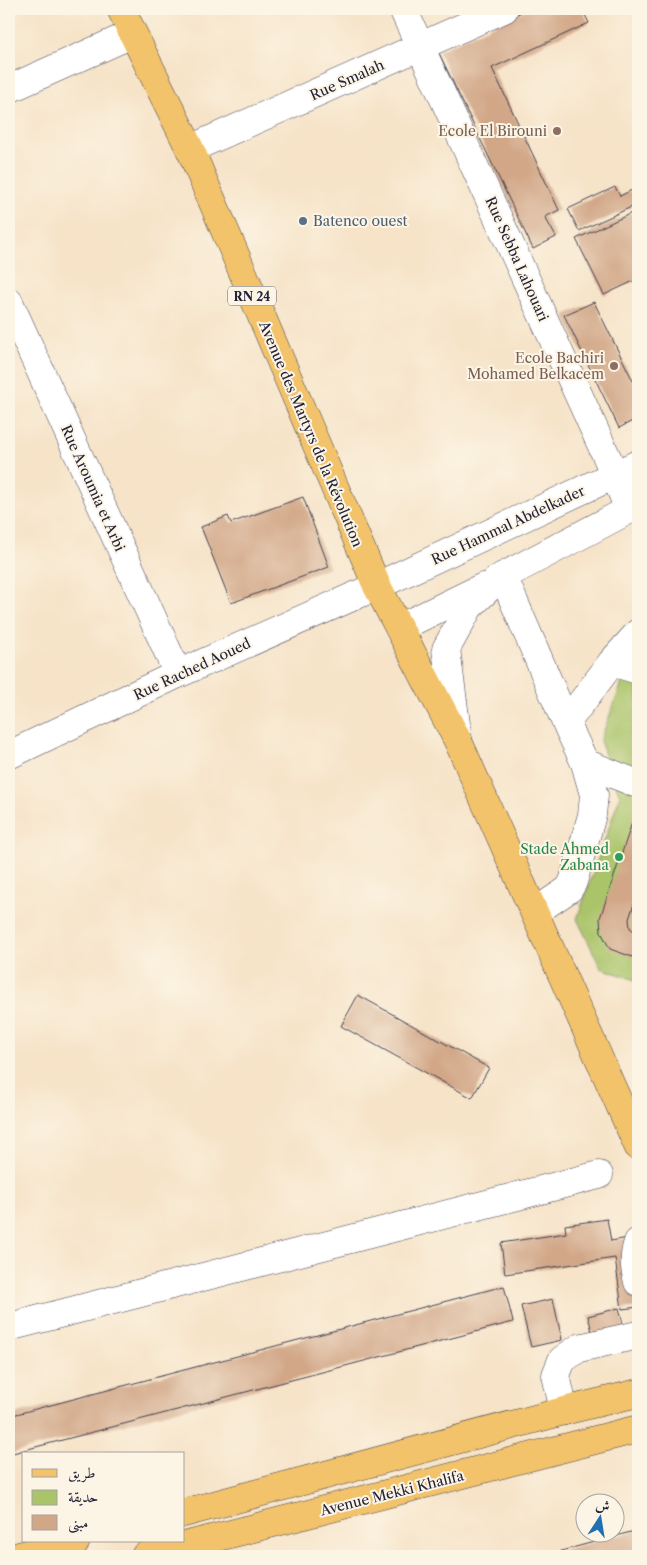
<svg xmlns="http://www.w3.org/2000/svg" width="647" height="1565" font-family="'Libre Caslon Text',Amiri,serif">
	<rect width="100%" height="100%" fill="#fcf5e5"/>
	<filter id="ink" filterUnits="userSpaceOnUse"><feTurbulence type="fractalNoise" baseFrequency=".02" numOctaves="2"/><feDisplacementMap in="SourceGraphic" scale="10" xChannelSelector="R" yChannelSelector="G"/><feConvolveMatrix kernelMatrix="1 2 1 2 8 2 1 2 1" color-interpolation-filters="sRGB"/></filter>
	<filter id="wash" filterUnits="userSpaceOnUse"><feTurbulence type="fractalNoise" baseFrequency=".0096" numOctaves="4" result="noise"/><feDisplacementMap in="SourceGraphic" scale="20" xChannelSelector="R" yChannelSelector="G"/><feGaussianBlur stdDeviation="1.12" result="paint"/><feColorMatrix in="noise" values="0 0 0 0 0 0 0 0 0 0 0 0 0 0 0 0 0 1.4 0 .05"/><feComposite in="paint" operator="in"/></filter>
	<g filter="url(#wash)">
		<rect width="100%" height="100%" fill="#f6e3c8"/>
		<polygon fill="#aac46a" stroke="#667352" points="638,664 638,981 601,968 577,919 620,796 600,741 626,672"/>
		<g id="blocks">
			<g fill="#d2a788">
				<polygon points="528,9 582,9 589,23 492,68 559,210 545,217 556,237 533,249 438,51"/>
				<polygon points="615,187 620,196 638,187 638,204 579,231 568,209"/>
				<polygon points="638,210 638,279 604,295 576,239"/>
				<polygon points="594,302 638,391 638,418 619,428 564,315"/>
				<polygon points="303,497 329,567 231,603 201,527 228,516 231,523"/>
				<polygon points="638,805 638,892 629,919 630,928 638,934 638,959 610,949 601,932 600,918"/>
				<polygon points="358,995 489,1068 472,1098 341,1026"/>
				<polygon points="607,1219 611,1241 638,1236 638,1307 622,1309 615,1258 505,1274 501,1243 566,1233 565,1225"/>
				<polygon points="504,1286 513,1322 9,1454 9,1416"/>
				<polygon points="553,1299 562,1340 531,1347 521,1306"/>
				<polygon points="619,1308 625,1331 594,1339 588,1316"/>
				<polygon points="638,1530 638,1556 562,1556 561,1551"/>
			</g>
		</g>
	</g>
	<g filter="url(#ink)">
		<use href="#blocks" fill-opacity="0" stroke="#423f50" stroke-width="1"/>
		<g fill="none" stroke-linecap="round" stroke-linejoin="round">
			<defs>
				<g id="minor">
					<polyline points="403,9 615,475 629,510"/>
					<polyline points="9,89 132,34"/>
					<polyline points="190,149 504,9"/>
					<polyline points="9,302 178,674"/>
					<polyline points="503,576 566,723 585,763 594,795 592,815 573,882 569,889 535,912"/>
					<polyline points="399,628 483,587"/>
					<polyline points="612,662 638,670"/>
					<polyline points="566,723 612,662 638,633"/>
					<polyline points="458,739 446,649 469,607 498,579 638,505"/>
					<polyline points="9,755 178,674 377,586 638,464"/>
					<polyline points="585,763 638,784"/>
					<path d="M638,1242C633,1257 634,1266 638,1282"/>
					<polyline points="9,1327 599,1175"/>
					<polyline points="564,1411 556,1375 562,1360 579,1348 638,1335"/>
				</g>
				<g id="major">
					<polyline points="121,9 190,149 377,586 458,741 638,1146"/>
					<polyline points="184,1513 564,1411 638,1393"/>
					<polyline points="19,1556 76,1541"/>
					<polyline points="145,1556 638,1429"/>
				</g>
			</defs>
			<use href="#minor" stroke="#423f50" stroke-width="29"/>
			<use href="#major" stroke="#423f50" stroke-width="29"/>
			<use href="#minor" stroke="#fff" stroke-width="28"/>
			<use href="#major" stroke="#f2c36a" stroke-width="28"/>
		</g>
	</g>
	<g fill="#8d6e63" stroke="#fcf5e5" stroke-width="2">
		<circle cx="557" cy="131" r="5"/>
		<circle cx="614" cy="366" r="5"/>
	</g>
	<circle fill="#5c6f8a" stroke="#fcf5e5" stroke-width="2" cx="303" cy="221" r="5"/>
	<circle fill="#2e9e5b" stroke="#fcf5e5" stroke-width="2" cx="619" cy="857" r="5"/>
	<g text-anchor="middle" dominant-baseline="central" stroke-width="4" stroke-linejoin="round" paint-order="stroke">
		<rect fill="#fcf5e5" stroke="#63616e" stroke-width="1" x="228" y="286.5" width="48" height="19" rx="4"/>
		<g font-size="12" font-weight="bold" fill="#22223b">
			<text x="252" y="296">RN 24</text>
		</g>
		<g font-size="14" fill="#22223b" stroke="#fcf5e5">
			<text transform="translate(347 80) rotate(-24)">Rue Smalah</text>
			<text transform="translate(517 259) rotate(66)">Rue Sebba Lahouari</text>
			<text transform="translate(311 434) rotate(67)">Avenue des Martyrs de la Révolution</text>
			<text transform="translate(93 488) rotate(66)">Rue Aroumia et Arbi</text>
			<text transform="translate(508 525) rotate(-25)">Rue Hammal Abdelkader</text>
			<text transform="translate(192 669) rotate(-25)">Rue Rached Aoued</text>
			<text transform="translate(392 1493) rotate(-14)">Avenue Mekki Khalifa</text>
		</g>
		<g font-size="14" fill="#785e54" stroke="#fcf5e5" text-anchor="end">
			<text x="547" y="131">Ecole El Birouni</text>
			<text x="604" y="358">Ecole Bachiri<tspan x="604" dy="16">Mohamed Belkacem</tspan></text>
		</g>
		<g font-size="14" fill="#4e5e75" stroke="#fcf5e5" text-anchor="start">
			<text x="313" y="221">Batenco ouest</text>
		</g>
		<g font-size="14" fill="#27864d" stroke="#fcf5e5" text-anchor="end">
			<text x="609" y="849">Stade Ahmed<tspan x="609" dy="16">Zabana</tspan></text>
		</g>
	</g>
	<rect width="647" height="1565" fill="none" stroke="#fcf5e5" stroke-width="30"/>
	<rect x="22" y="1452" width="162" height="90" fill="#fcf5e5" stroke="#a5a1a1"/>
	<rect x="32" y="1469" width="25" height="8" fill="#f2c36a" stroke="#a5a1a1"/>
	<text x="68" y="1478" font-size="15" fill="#22223b">طريق</text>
	<rect x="32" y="1490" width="25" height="15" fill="#aac46a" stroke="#a5a1a1"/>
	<text x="68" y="1502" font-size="15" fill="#22223b">حديقة</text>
	<rect x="32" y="1515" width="25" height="15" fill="#d2a788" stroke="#a5a1a1"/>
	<text x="68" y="1528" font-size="15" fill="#22223b">مبنى</text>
	<g transform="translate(600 1518) rotate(12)"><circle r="24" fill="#fcf5e5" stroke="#a5a1a1"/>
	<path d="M0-4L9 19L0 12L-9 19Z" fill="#1f6fb2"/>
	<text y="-8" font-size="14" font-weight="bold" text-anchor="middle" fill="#22223b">ش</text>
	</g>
</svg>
